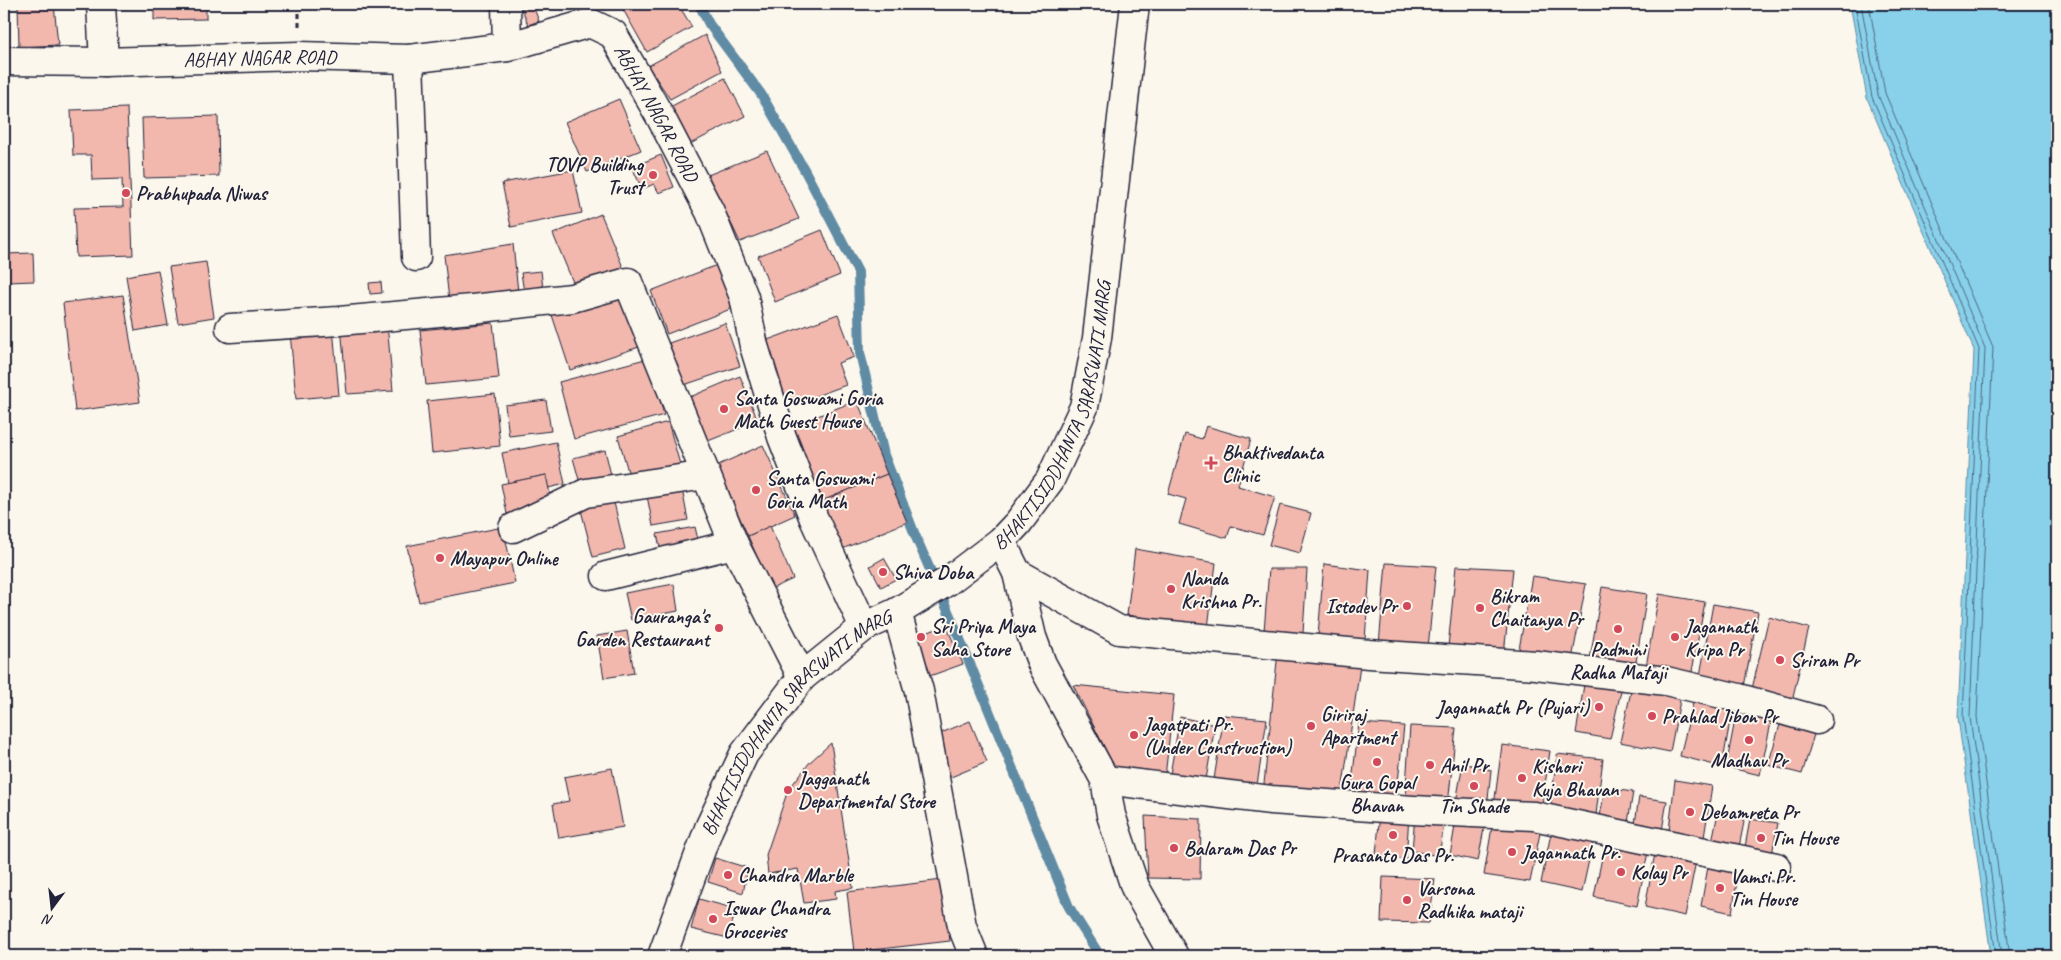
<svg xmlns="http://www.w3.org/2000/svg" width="2061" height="960" font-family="Caveat,sans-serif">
	<rect width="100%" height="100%" fill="#fbf7ec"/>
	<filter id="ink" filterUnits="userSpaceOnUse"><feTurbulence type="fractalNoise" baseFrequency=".02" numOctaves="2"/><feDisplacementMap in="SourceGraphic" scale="10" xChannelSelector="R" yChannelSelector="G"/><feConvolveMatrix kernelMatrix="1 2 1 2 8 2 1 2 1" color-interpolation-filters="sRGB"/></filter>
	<g filter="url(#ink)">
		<polygon fill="#89d1ea" stroke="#608ba4" points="1850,4 2057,4 2057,956 1991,956 1958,718 1974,350 1867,98"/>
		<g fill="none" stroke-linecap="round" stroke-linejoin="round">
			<g stroke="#4b6881" stroke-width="1">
				<polyline points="1855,4 1872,97 1979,349 1963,717 1996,956"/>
				<polyline points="1861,4 1878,95 1985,348 1970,717 2002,956"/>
				<polyline points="1869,4 1885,93 1993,347 1977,717 2010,956"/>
			</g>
			<polyline stroke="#608ba4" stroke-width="10" points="699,4 709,24 761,94 805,171 858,272 860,353 884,455 915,535 957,632 1069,907 1100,956"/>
		</g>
		<g fill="#f2b8ae" stroke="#22223b">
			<polygon points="18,4 54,4 58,45 19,47"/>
			<polygon points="154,4 206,4 206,19 154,20"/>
			<polygon points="620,4 678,4 692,27 647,52"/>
			<polygon points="533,6 539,21 528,25 522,9"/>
			<polygon points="705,35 722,71 670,99 648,66"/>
			<polygon points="725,78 745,116 690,144 670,107"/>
			<polygon points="619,99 641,150 587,172 565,122"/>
			<polygon points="127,108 133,255 76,257 74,208 123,207 122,179 92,180 91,155 73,155 71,110"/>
			<polygon points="218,116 219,176 144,178 142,118"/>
			<polygon points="767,151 799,219 740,242 708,175"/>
			<polygon points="661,155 674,187 659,193 654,184 642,189 632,167"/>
			<polygon points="573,170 582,213 511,227 502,183"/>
			<polygon points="601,214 625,272 577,292 553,234"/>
			<polygon points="822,230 840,275 775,302 758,256"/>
			<polygon points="513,244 518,292 449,300 444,255"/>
			<polygon points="33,253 34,281 7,282 6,254"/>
			<polygon points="206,262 214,317 178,323 169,267"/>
			<polygon points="717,265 733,308 667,334 651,291"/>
			<polygon points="158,270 168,325 135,331 126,276"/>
			<polygon points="541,271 543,289 524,292 521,273"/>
			<polygon points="381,282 382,293 370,294 369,283"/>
			<polygon points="621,292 639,347 570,370 552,315"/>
			<polygon points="123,295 140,402 75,411 63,303"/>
			<polygon points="838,314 854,357 838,363 846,385 789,406 765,341"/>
			<polygon points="387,323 393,391 347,394 341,326"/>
			<polygon points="493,323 499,378 426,385 420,330"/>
			<polygon points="725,323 740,366 684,385 669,343"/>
			<polygon points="333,328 339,395 296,399 290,332"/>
			<polygon points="649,358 664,415 574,439 559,382"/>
			<polygon points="740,376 758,421 708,441 690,397"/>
			<polygon points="495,394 500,446 432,453 427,401"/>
			<polygon points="546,400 551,431 509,436 505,405"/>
			<polygon points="857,400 887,474 822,501 791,427"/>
			<polygon points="668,422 681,468 631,482 618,436"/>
			<polygon points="1206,426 1251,439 1238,486 1275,497 1263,535 1231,526 1227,538 1179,524 1186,499 1168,494 1185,434 1202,439"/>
			<polygon points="556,442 565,484 548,488 546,475 508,483 502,453"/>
			<polygon points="763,445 795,515 748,536 716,466"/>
			<polygon points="605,450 612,479 581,487 573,458"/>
			<polygon points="887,474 907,522 842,549 822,501"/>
			<polygon points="546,475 552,504 507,514 501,484"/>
			<polygon points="682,489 688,520 653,526 647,496"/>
			<polygon points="612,494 625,549 593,557 579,502"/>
			<polygon points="1280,505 1311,513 1300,553 1269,545"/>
			<polygon points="770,526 793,579 771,589 748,536"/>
			<polygon points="503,527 515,583 419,602 407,546"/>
			<polygon points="695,527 699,544 661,552 657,534"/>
			<polygon points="1135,549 1216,563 1208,628 1127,615"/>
			<polygon points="884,558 896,579 881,587 870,566"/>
			<polygon points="1386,563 1436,566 1428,648 1379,645"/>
			<polygon points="1324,564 1370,570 1365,640 1318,636"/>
			<polygon points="1456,566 1513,569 1504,654 1448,647"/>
			<polygon points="1269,569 1307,569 1303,633 1264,631"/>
			<polygon points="1532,576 1586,584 1571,665 1518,655"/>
			<polygon points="674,584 678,611 631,620 625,593"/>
			<polygon points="1602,587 1647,594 1634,674 1589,665"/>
			<polygon points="1659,594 1705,602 1690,682 1645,672"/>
			<polygon points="1713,604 1758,612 1743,692 1699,681"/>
			<polygon points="1769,617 1809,628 1791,705 1751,693"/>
			<polygon points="946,625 963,664 927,677 914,638"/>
			<polygon points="627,631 634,673 604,678 597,636"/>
			<polygon points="1278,652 1361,659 1341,799 1263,793"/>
			<polygon points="1585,679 1623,682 1610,739 1576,733"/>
			<polygon points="1633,682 1682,690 1670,752 1620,742"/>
			<polygon points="1073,685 1174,695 1165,777 1119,776"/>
			<polygon points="1695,695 1733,704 1722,767 1680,756"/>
			<polygon points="1738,704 1773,713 1760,775 1726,767"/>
			<polygon points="1224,715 1267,719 1256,792 1213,786"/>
			<polygon points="1180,717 1215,725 1205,786 1169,780"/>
			<polygon points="1782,718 1816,728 1802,774 1768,765"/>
			<polygon points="970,721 987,762 951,777 934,736"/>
			<polygon points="1359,723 1404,726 1396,801 1350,798"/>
			<polygon points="1410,726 1456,728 1448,805 1405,801"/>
			<polygon points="831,743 853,888 835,891 836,899 804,903 798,869 768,874 766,855 788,790 810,762"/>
			<polygon points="1502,745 1550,751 1541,811 1494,806"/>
			<polygon points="1557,754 1603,759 1595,822 1550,812"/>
			<polygon points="1463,763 1491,770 1487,808 1456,802"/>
			<polygon points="612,768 623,827 559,838 553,804 569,801 564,777"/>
			<polygon points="1675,780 1712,786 1703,844 1668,838"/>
			<polygon points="1605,788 1633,792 1627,828 1599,822"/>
			<polygon points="1639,797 1667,801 1661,836 1634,830"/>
			<polygon points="1380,813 1409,815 1406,860 1376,855"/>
			<polygon points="1718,813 1745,817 1738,852 1711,846"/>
			<polygon points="1415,815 1445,818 1439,856 1412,851"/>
			<polygon points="1145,816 1201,819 1200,879 1148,878"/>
			<polygon points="1750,819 1778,823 1771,859 1744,853"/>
			<polygon points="1456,820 1485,823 1478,861 1450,855"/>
			<polygon points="1493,821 1541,828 1530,882 1484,875"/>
			<polygon points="1552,828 1594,837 1582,892 1541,883"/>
			<polygon points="1606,838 1649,847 1637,906 1594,897"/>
			<polygon points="1656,848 1697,856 1685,916 1645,907"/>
			<polygon points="715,858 748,868 743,893 708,882"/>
			<polygon points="1709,861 1739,869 1732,913 1701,906"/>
			<polygon points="1383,877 1435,879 1429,923 1381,922"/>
			<polygon points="942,880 950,941 854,952 847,892"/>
			<polygon points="699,899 736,909 728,938 691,929"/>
		</g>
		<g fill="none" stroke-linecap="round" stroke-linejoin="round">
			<defs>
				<g id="minor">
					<polyline points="101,4 104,62"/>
					<polyline points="506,4 507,47"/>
					<polyline points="409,59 416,257"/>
					<polyline points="230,328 339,321 472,309 572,298 628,282 734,544 802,677"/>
					<polyline points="513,528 586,493 706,475"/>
					<polyline points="1001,541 1017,573 1032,637 1042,664 1105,780 1111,815 1135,887 1174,956"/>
					<polyline points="1017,573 1119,630 1369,654 1536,665 1666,681 1739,698 1817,720"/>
					<polyline points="606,576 734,544"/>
					<polyline points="897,612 919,691 962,926 974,956"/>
					<polyline points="1105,780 1271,800 1413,810 1534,816 1776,867"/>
				</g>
				<g id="tertiary">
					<path id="s1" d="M4,61L104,62L299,56L409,59L507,47L590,23L613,34L661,118L710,212L744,297L754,346L782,437L814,519L864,627"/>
				</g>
				<g id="secondary">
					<path id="s2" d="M662,956L709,828L744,754L802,677L864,627L897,612L948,581L1001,541L1018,523L1050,480L1084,407L1097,338L1135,4"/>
				</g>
			</defs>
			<use href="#minor" stroke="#22223b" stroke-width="31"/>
			<use href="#tertiary" stroke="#22223b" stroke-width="31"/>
			<use href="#secondary" stroke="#22223b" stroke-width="31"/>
			<polyline stroke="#22223b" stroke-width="3" stroke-dasharray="5 4" stroke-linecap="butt" points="299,4 299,26"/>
			<use href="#minor" stroke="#fbf7ec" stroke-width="28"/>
			<use href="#tertiary" stroke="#fbf7ec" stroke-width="28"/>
			<use href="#secondary" stroke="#fbf7ec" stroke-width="28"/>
		</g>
	</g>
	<g fill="#d1495b" stroke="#fbf7ec" stroke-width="2">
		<circle cx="653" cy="175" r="5"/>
		<circle cx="126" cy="193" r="5"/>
		<circle cx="724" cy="409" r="5"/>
		<path d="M1208.5 455.5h5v5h5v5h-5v5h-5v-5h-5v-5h5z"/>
		<circle cx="756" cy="490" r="5"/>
		<circle cx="440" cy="558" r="5"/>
		<circle cx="883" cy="572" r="5"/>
		<circle cx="1171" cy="589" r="5"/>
		<circle cx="1407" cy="606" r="5"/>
		<circle cx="1480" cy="608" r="5"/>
		<circle cx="719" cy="628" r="5"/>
		<circle cx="1618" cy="629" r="5"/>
		<circle cx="921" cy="637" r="5"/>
		<circle cx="1675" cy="637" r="5"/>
		<circle cx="1780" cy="660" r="5"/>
		<circle cx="1599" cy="707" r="5"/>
		<circle cx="1652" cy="716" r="5"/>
		<circle cx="1311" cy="726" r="5"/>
		<circle cx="1134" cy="735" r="5"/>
		<circle cx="1749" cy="740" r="5"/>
		<circle cx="1377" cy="762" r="5"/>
		<circle cx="1430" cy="765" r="5"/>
		<circle cx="1522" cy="778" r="5"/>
		<circle cx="1474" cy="786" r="5"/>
		<circle cx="788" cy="790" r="5"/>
		<circle cx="1690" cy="812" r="5"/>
		<circle cx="1393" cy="835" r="5"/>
		<circle cx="1761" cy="838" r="5"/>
		<circle cx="1174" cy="848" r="5"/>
		<circle cx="1512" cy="852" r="5"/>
		<circle cx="1621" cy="872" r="5"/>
		<circle cx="728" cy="875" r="5"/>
		<circle cx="1720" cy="888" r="5"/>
		<circle cx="1407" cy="900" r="5"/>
		<circle cx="713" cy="919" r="5"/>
	</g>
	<g text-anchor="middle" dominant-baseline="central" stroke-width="4" stroke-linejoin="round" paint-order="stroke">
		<g font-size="20" fill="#22223b" stroke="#fbf7ec">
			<text stroke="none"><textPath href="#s1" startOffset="256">ABHAY NAGAR ROAD</textPath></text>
			<text stroke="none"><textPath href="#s1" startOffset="706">ABHAY NAGAR ROAD</textPath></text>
			<text stroke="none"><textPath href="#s2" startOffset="696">BHAKTISIDDHANTA SARASWATI MARG</textPath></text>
			<text stroke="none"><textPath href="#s2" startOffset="276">BHAKTISIDDHANTA SARASWATI MARG</textPath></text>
		</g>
		<g font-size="20" font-weight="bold" fill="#22223b" stroke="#fbf7ec" text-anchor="start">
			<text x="643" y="164" text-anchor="end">TOVP Building<tspan x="643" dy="23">Trust</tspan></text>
			<text x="136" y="193">Prabhupada Niwas</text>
			<text x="734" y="398">Santa Goswami Goria<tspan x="734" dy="23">Math Guest House</tspan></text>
			<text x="1222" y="452">Bhaktivedanta<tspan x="1222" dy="23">Clinic</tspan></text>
			<text x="766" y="478">Santa Goswami<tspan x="766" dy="23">Goria Math</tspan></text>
			<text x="450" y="558">Mayapur Online</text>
			<text x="893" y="572">Shiva Doba</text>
			<text x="1181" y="578">Nanda<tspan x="1181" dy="23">Krishna Pr.</tspan></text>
			<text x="1490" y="596">Bikram<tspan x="1490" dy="23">Chaitanya Pr</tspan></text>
			<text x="1397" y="606" text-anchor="end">Istodev Pr</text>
			<text x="709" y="616" text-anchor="end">Gauranga's<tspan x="709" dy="23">Garden Restaurant</tspan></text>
			<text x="931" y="626">Sri Priya Maya<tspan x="931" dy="23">Saha Store</tspan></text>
			<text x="1685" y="626">Jagannath<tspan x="1685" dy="23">Kripa Pr</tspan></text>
			<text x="1618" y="649" text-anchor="middle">Padmini<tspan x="1618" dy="23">Radha Mataji</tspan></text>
			<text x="1790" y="660">Sriram Pr</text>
			<text x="1589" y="707" text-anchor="end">Jagannath Pr (Pujari)</text>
			<text x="1321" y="714">Giriraj<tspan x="1321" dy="23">Apartment</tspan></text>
			<text x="1662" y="716">Prahlad Jibon Pr</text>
			<text x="1144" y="724">Jagatpati Pr.<tspan x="1144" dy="23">(Under Construction)</tspan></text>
			<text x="1749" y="760" text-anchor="middle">Madhav Pr</text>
			<text x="1440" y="765">Anil Pr</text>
			<text x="1532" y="766">Kishori<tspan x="1532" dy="23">Kuja Bhavan</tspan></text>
			<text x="798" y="778">Jagganath<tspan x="798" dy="23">Departmental Store</tspan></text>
			<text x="1377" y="782" text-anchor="middle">Gura Gopal<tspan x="1377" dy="23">Bhavan</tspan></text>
			<text x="1474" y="806" text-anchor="middle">Tin Shade</text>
			<text x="1700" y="812">Debamreta Pr</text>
			<text x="1771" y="838">Tin House</text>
			<text x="1184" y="848">Balaram Das Pr</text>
			<text x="1522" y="852">Jagannath Pr.</text>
			<text x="1393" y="855" text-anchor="middle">Prasanto Das Pr.</text>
			<text x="1631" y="872">Kolay Pr</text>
			<text x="738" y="875">Chandra Marble</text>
			<text x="1730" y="876">Vamsi Pr.<tspan x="1730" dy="23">Tin House</tspan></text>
			<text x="1417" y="888">Varsona<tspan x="1417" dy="23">Radhika mataji</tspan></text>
			<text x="723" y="908">Iswar Chandra<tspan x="723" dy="23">Groceries</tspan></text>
		</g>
	</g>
	<rect width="2061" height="960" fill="none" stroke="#fbf7ec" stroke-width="20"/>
	<rect x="10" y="10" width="2041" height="940" fill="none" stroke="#22223b" stroke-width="2" filter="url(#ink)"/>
	<g transform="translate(52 908) rotate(195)" stroke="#fbf7ec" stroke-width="4" paint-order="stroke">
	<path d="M0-4L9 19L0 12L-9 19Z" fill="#22223b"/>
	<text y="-8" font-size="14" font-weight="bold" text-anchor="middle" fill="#22223b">N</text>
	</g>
</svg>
